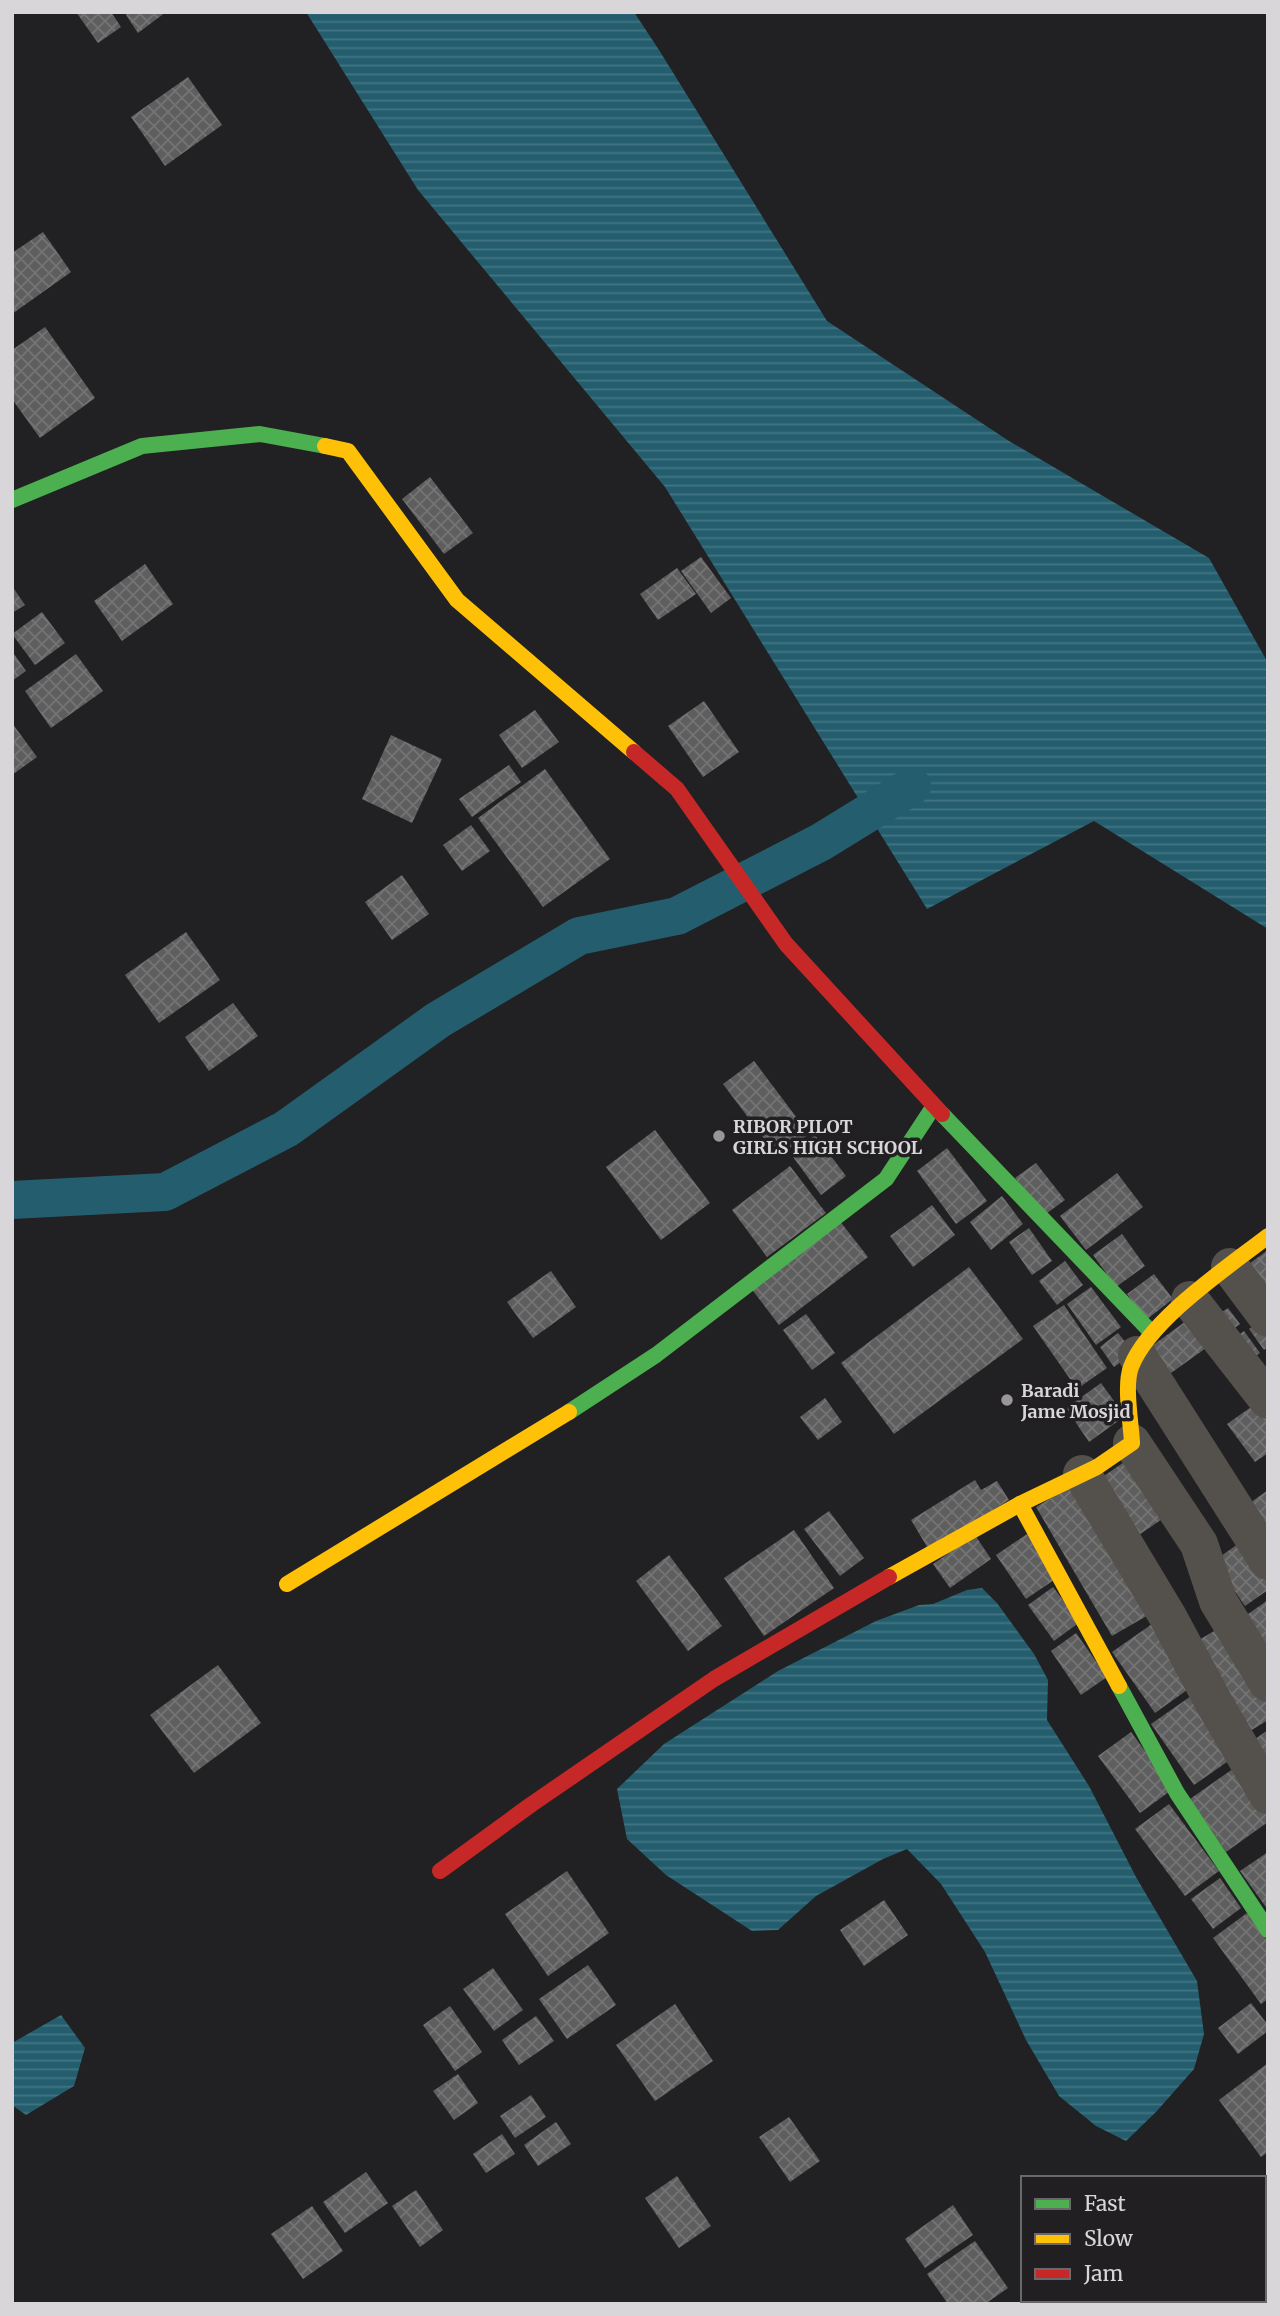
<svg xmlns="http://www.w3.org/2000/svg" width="1280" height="2316" font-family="Merriweather,serif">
	<defs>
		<pattern id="water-rules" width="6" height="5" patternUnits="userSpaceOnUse" patternTransform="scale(1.75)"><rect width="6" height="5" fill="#245e6e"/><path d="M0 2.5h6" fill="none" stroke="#437482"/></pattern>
		<pattern id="building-cross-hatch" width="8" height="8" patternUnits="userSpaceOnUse" patternTransform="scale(1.75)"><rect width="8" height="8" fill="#5f5e5e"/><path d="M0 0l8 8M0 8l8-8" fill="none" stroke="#757474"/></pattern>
	</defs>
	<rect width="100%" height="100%" fill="#212022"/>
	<g fill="url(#water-rules)">
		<polygon points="306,12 634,12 659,50 827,321 1009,441 1209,558 1268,663 1268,929 1094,821 927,909 665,487 418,190"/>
		<polygon points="982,1588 997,1603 1034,1654 1048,1680 1047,1720 1089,1786 1136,1877 1197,1981 1204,2034 1194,2069 1156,2112 1126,2141 1096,2126 1059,2096 1026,2040 985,1952 941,1884 907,1849 883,1859 816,1896 778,1930 752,1931 666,1875 627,1839 617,1789 664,1744 778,1671 876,1621 919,1605 933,1604 967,1590"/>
		<polygon points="61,2015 85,2048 74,2086 26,2115 12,2105 12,2043"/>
	</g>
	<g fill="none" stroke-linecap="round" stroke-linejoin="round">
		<polyline stroke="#245e6e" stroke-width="38" points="12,1200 165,1192 286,1129 438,1020 579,936 677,916 821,842 912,786"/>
	</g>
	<g fill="url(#building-cross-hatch)">
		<polygon points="76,12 111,12 121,27 98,43"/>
		<polygon points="129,12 166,12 138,33 126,15"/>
		<polygon points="188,77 222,125 165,166 131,117"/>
		<polygon points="43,232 71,272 12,314 12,253"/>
		<polygon points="45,327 95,398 40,438 12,399 12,350"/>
		<polygon points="430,477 473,533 444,554 402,499"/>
		<polygon points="701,557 731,598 711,613 681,571"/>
		<polygon points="145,564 173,604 122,641 94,601"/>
		<polygon points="677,568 696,594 658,620 640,594"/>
		<polygon points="12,586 25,605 12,613"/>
		<polygon points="42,612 65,643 35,665 12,634"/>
		<polygon points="12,651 26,671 12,681"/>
		<polygon points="76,654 103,691 51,728 25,691"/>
		<polygon points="704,701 739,752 703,777 668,726"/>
		<polygon points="535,710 559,742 522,768 499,735"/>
		<polygon points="12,723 37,757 12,775"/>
		<polygon points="391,735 442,759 412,823 362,799"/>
		<polygon points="509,765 521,782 472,817 459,799"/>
		<polygon points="545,769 610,859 543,907 478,818"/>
		<polygon points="471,825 490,851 462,871 443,845"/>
		<polygon points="402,875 429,914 392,940 365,902"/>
		<polygon points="186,932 220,980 159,1023 125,975"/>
		<polygon points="233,1003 258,1036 209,1071 185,1037"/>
		<polygon points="754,1061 809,1134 778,1157 723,1084"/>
		<polygon points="655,1130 710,1203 661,1240 606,1167"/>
		<polygon points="815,1135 846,1176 821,1195 790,1153"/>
		<polygon points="947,1148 987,1201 956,1224 917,1171"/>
		<polygon points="1036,1163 1065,1200 1043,1216 1015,1178"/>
		<polygon points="790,1166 826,1213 767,1257 732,1210"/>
		<polygon points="1117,1173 1143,1207 1086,1250 1060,1216"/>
		<polygon points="1002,1196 1023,1224 991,1250 970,1222"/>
		<polygon points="932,1205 955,1235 913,1267 890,1236"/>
		<polygon points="839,1220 868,1257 779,1325 750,1287"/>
		<polygon points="1029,1228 1052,1261 1032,1275 1009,1242"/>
		<polygon points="1122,1234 1145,1266 1116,1287 1093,1255"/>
		<polygon points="1268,1250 1268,1304 1242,1269"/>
		<polygon points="1065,1261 1083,1285 1057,1305 1039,1281"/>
		<polygon points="969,1267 1023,1339 894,1434 841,1363"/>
		<polygon points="551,1271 576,1307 533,1338 507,1302"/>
		<polygon points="1154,1274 1173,1299 1146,1320 1127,1294"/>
		<polygon points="1091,1287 1121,1327 1096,1345 1067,1304"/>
		<polygon points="1064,1305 1107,1368 1077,1389 1033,1326"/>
		<polygon points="1228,1308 1240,1324 1224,1336 1212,1319"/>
		<polygon points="806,1314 835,1353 812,1370 783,1330"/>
		<polygon points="1262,1319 1268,1328 1268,1347 1264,1350 1249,1329"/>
		<polygon points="1186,1321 1206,1348 1164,1378 1145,1351"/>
		<polygon points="1244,1331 1260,1353 1245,1364 1229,1342"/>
		<polygon points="1118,1333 1134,1353 1114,1367 1100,1347"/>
		<polygon points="1101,1383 1125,1416 1089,1442 1066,1408"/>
		<polygon points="825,1398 842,1422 818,1440 800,1417"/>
		<polygon points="1261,1400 1268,1410 1268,1453 1255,1462 1227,1424"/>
		<polygon points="1136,1454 1174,1511 1130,1541 1092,1484"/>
		<polygon points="975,1480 981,1490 997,1481 1009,1500 929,1550 911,1520"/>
		<polygon points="1080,1481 1157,1610 1112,1636 1036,1507"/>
		<polygon points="1268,1490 1268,1548 1240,1510"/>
		<polygon points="829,1511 864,1558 840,1576 804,1529"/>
		<polygon points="794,1530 834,1588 764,1636 724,1578"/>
		<polygon points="1027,1534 1057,1578 1026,1599 996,1555"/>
		<polygon points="975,1535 991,1559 950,1588 933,1564"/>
		<polygon points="1245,1539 1268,1571 1268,1590 1245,1606 1214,1561"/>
		<polygon points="669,1555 722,1626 688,1651 636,1581"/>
		<polygon points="1053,1587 1080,1622 1054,1641 1028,1605"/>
		<polygon points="1268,1600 1268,1662 1238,1621"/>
		<polygon points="1152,1624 1194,1685 1155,1713 1112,1652"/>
		<polygon points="1226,1624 1268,1691 1268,1720 1242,1736 1187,1647"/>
		<polygon points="1076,1633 1107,1677 1081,1695 1051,1651"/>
		<polygon points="218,1665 261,1723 194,1773 150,1715"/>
		<polygon points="1194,1694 1237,1755 1194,1785 1151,1724"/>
		<polygon points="1268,1730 1268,1778 1245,1746"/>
		<polygon points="1131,1732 1173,1789 1140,1813 1098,1756"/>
		<polygon points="1237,1766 1268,1810 1268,1822 1226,1852 1190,1799"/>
		<polygon points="1169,1804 1219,1871 1185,1896 1135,1829"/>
		<polygon points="1268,1852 1268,1910 1240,1871"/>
		<polygon points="567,1871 609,1933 548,1976 505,1914"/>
		<polygon points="1220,1878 1241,1908 1213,1929 1191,1899"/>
		<polygon points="884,1900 908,1935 864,1966 840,1930"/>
		<polygon points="1247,1913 1268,1942 1268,1999 1261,2004 1213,1938"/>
		<polygon points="588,1965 616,2005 567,2039 539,1999"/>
		<polygon points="493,1968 523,2010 494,2031 463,1989"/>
		<polygon points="1251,2003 1268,2025 1268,2031 1238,2054 1218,2028"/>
		<polygon points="675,2004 713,2061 655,2101 616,2045"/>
		<polygon points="450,2006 482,2052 455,2071 423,2025"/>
		<polygon points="536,2016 554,2041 519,2065 502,2040"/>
		<polygon points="1268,2063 1268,2152 1261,2157 1219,2100"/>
		<polygon points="458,2074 478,2103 454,2120 433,2091"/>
		<polygon points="531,2095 546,2117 515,2138 500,2116"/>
		<polygon points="789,2117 820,2161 790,2182 759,2137"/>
		<polygon points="556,2122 571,2144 538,2166 524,2145"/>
		<polygon points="502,2134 515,2154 486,2173 473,2154"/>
		<polygon points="366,2172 388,2203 345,2233 323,2202"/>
		<polygon points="677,2176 711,2226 679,2248 645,2198"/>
		<polygon points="416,2190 443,2230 420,2247 392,2206"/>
		<polygon points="1268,2199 1268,2237 1264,2239 1264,2202"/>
		<polygon points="953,2205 973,2235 925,2268 905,2239"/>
		<polygon points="312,2206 343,2251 303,2279 271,2234"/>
		<polygon points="975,2241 1008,2288 985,2304 948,2304 927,2274"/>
	</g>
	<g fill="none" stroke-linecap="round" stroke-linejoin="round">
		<g stroke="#54514c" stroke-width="38">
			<polyline points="1230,1267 1268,1318"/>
			<polyline points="1190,1300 1268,1400"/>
			<polyline points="1137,1355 1268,1561"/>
			<polyline points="1132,1443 1199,1544 1218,1601 1268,1683"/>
			<polyline points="1082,1474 1168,1617 1214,1703 1268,1795"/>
			<polyline points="1264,2251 1268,2248"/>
			<polyline points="1202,2304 1206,2300"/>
		</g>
		<g stroke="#4caf50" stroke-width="16">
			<polyline points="12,500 142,446 260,434 325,446"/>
			<polyline points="942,1114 1152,1333"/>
			<polyline points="569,1412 656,1355 886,1179 934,1106"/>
			<polyline points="1119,1686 1177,1793 1268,1930"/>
		</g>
		<g stroke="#ffc107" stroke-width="16">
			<polyline points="325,446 348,451 457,600 634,752"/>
			<polyline points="889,1577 1020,1504"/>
			<polyline points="287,1584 569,1412"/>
			<path d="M1119,1686L1020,1504L1097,1467L1132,1443C1131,1422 1124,1386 1131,1367C1149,1320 1228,1267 1268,1236"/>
		</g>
		<g stroke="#c62828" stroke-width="16">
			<polyline points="634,752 677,789 786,944 942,1114"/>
			<polyline points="440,1871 532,1804 714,1679 889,1577"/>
		</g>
	</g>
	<g fill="#989699" stroke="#221f23" stroke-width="2.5">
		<circle cx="719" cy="1136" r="7"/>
		<circle cx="1007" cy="1400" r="7"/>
	</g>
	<g text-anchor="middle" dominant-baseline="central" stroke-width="7" stroke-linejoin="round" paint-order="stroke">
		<g font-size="18" font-weight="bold" fill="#d8d6d9" stroke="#221f23" text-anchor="start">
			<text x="733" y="1126">RIBOR PILOT<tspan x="733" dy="21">GIRLS HIGH SCHOOL</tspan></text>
			<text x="1021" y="1390">Baradi<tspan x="1021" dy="21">Jame Mosjid</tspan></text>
		</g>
	</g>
	<rect width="1280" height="2316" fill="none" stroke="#d8d6d9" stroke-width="28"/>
	<rect x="1021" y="2176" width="245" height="126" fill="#221f23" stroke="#6b686c" stroke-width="2"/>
	<rect x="1035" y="2199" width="35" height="10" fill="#4caf50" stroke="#6b686c" stroke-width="2"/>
	<text x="1084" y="2211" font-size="21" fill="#d8d6d9">Fast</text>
	<rect x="1035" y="2234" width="35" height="10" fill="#ffc107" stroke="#6b686c" stroke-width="2"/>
	<text x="1084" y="2246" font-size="21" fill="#d8d6d9">Slow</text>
	<rect x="1035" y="2269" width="35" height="10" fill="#c62828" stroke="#6b686c" stroke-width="2"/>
	<text x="1084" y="2281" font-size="21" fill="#d8d6d9">Jam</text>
</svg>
